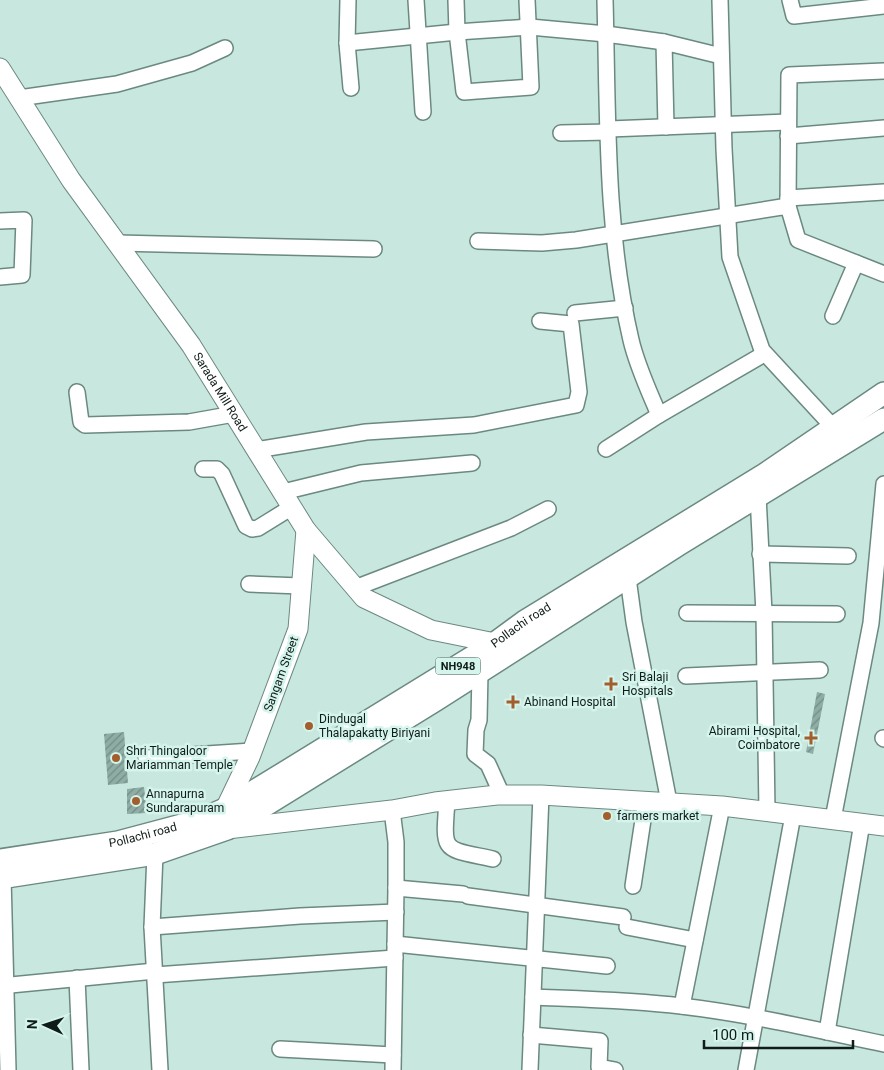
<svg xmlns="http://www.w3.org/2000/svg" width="884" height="1070" font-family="Roboto,sans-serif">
	<defs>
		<pattern id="building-hatch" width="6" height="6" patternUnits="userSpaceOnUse" patternTransform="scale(1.25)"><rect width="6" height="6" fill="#8eada5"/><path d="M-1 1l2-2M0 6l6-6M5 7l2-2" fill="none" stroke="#738c86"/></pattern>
	</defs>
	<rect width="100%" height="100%" fill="#c7e7df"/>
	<g fill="url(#building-hatch)">
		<polygon points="817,692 825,694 813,754 806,752"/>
		<polygon points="124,732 128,783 108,785 104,734"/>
		<polygon points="144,787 147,813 127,814 127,789"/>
	</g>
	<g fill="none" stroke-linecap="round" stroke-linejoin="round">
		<defs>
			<g id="minor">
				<polyline points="348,0 347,43 351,88"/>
				<polyline points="416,0 423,112"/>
				<polyline points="456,0 457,32 464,92 531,87 527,0"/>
				<path d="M605,0C608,114 605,229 631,340C637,366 649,391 659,415L764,354"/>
				<polyline points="720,0 724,149 730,257 762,350 834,428 839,436"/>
				<polyline points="790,0 794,16 884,6"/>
				<polyline points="347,43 457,32 530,27 606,34 664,42"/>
				<polyline points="19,98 117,84 192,63 225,48"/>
				<polyline points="666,127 664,42 721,56"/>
				<polyline points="609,129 788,122"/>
				<polyline points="561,133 609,132"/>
				<polyline points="788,136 884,128"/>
				<polyline points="788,198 884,192"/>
				<polyline points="788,206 789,75 884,71"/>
				<polyline points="0,221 24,220 22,275 0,277"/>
				<polyline points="478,241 542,243 576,240 788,206 798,240 884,274"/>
				<polyline points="117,243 374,249"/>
				<polyline points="575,313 625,308"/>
				<polyline points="833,316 856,263"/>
				<polyline points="77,392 81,422 85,425 189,422 234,414"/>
				<polyline points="606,449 659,415"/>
				<polyline points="256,450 366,432 474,425 576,405 579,392 571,324 540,321"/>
				<polyline points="203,469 217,469 222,474 246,526 252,529 258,528 292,507"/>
				<polyline points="283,492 361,473 472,463"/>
				<polyline points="758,496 764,613 767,812"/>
				<polyline points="760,554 848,556"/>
				<polyline points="628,578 634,622 669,802"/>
				<polyline points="249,584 301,586"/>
				<polyline points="355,588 511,528 548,509"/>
				<polyline points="687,613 837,614"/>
				<polyline points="480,672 479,720 476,730 475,754 488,764 502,795"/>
				<polyline points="686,676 820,670"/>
				<polyline points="883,738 884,739"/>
				<polyline points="146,758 252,751"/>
				<path d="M447,801C443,854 442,848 493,859"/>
				<polyline points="392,810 396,842 396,888 393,1070"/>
				<polyline points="833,819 871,623 884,484"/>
				<polyline points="155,854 152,927 160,1070"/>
				<polyline points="3,877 8,1070"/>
				<polyline points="633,886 646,800"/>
				<polyline points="396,888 463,894"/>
				<polyline points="468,896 623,917"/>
				<polyline points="152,927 300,916 396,912"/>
				<polyline points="627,927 695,940"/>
				<polyline points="395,944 607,966"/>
				<polyline points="155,975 395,958"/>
				<polyline points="77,978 81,1070"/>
				<polyline points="0,986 155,971"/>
				<path d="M533,997C582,999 632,1000 681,1006C749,1014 817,1030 884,1044"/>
				<polyline points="682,1006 722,806"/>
				<polyline points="827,1032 862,823"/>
				<polyline points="531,1035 600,1041 599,1067 615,1070"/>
				<polyline points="280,1049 393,1055"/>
				<polyline points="530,1070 541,795"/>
				<polyline points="746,1070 793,815"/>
			</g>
			<g id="major">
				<path id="s1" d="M0,68L71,180L191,345L306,530L364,598L431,630L495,643L500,652"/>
				<polyline points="306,530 298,629 250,757 225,809 227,829 392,810 435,802 497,795 541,795 722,806 884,826"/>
			</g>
			<g id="highway">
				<path id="s2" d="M0,860L118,842L197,821L225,809L495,643L525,621L765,474L884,393"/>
				<polyline points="0,878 155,854 227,829 436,700 680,544 884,419"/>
			</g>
		</defs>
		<use href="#minor" stroke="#6b8981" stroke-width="18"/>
		<use href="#major" stroke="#6b8981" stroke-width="21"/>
		<use href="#highway" stroke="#6b8981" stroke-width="24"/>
		<use href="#minor" stroke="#fff" stroke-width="15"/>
		<use href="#major" stroke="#fff" stroke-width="19"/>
		<use href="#highway" stroke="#fff" stroke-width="21"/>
	</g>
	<g fill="#a25f2d" stroke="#d4f4ec" stroke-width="2">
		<path d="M608.5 676.5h5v5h5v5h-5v5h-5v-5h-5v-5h5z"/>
		<path d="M510.5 694.5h5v5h5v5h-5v5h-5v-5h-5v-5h5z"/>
		<circle cx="309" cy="726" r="5"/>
		<path d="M808.5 730.5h5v5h5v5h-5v5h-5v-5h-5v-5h5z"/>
		<circle cx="116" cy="758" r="5"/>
		<circle cx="136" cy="801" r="5"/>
		<circle cx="607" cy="816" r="5"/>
	</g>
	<g text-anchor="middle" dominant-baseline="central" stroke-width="5" stroke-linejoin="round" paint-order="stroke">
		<rect fill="#d4f4ec" stroke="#4b5d58" stroke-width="1" x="435.5" y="657.5" width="45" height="17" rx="4"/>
		<g font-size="11" font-weight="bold" fill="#101c19">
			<text x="458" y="666">NH948</text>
		</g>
		<g font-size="12" fill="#101c19" stroke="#d4f4ec">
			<text stroke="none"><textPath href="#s1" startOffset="392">Sarada Mill Road</textPath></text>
			<text stroke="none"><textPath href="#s2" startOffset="580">Pollachi road</textPath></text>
			<text transform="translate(281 674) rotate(-70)">Sangam Street</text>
			<text stroke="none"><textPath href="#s2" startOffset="145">Pollachi road</textPath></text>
		</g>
		<g font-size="12" fill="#101c19" stroke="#d4f4ec" text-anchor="start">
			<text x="622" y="677">Sri Balaji<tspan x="622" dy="14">Hospitals</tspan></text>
			<text x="524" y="702">Abinand Hospital</text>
			<text x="319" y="719">Dindugal<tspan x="319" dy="14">Thalapakatty Biriyani</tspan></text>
			<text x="800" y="731" text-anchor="end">Abirami Hospital,<tspan x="800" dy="14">Coimbatore</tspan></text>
			<text x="126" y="751">Shri Thingaloor<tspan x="126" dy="14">Mariamman Temple</tspan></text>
			<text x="146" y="794">Annapurna<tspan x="146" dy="14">Sundarapuram</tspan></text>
			<text x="617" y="816">farmers market</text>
		</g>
	</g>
	<g transform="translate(45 1025) rotate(273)" stroke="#d4f4ec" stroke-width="4" paint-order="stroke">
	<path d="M0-4L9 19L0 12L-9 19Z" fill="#101c19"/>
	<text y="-8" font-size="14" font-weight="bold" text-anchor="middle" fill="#101c19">N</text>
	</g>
	<path d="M704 1040v8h149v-8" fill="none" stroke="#101c19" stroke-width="2.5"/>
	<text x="712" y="1040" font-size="15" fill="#101c19" stroke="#d4f4ec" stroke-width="4" paint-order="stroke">100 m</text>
</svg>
